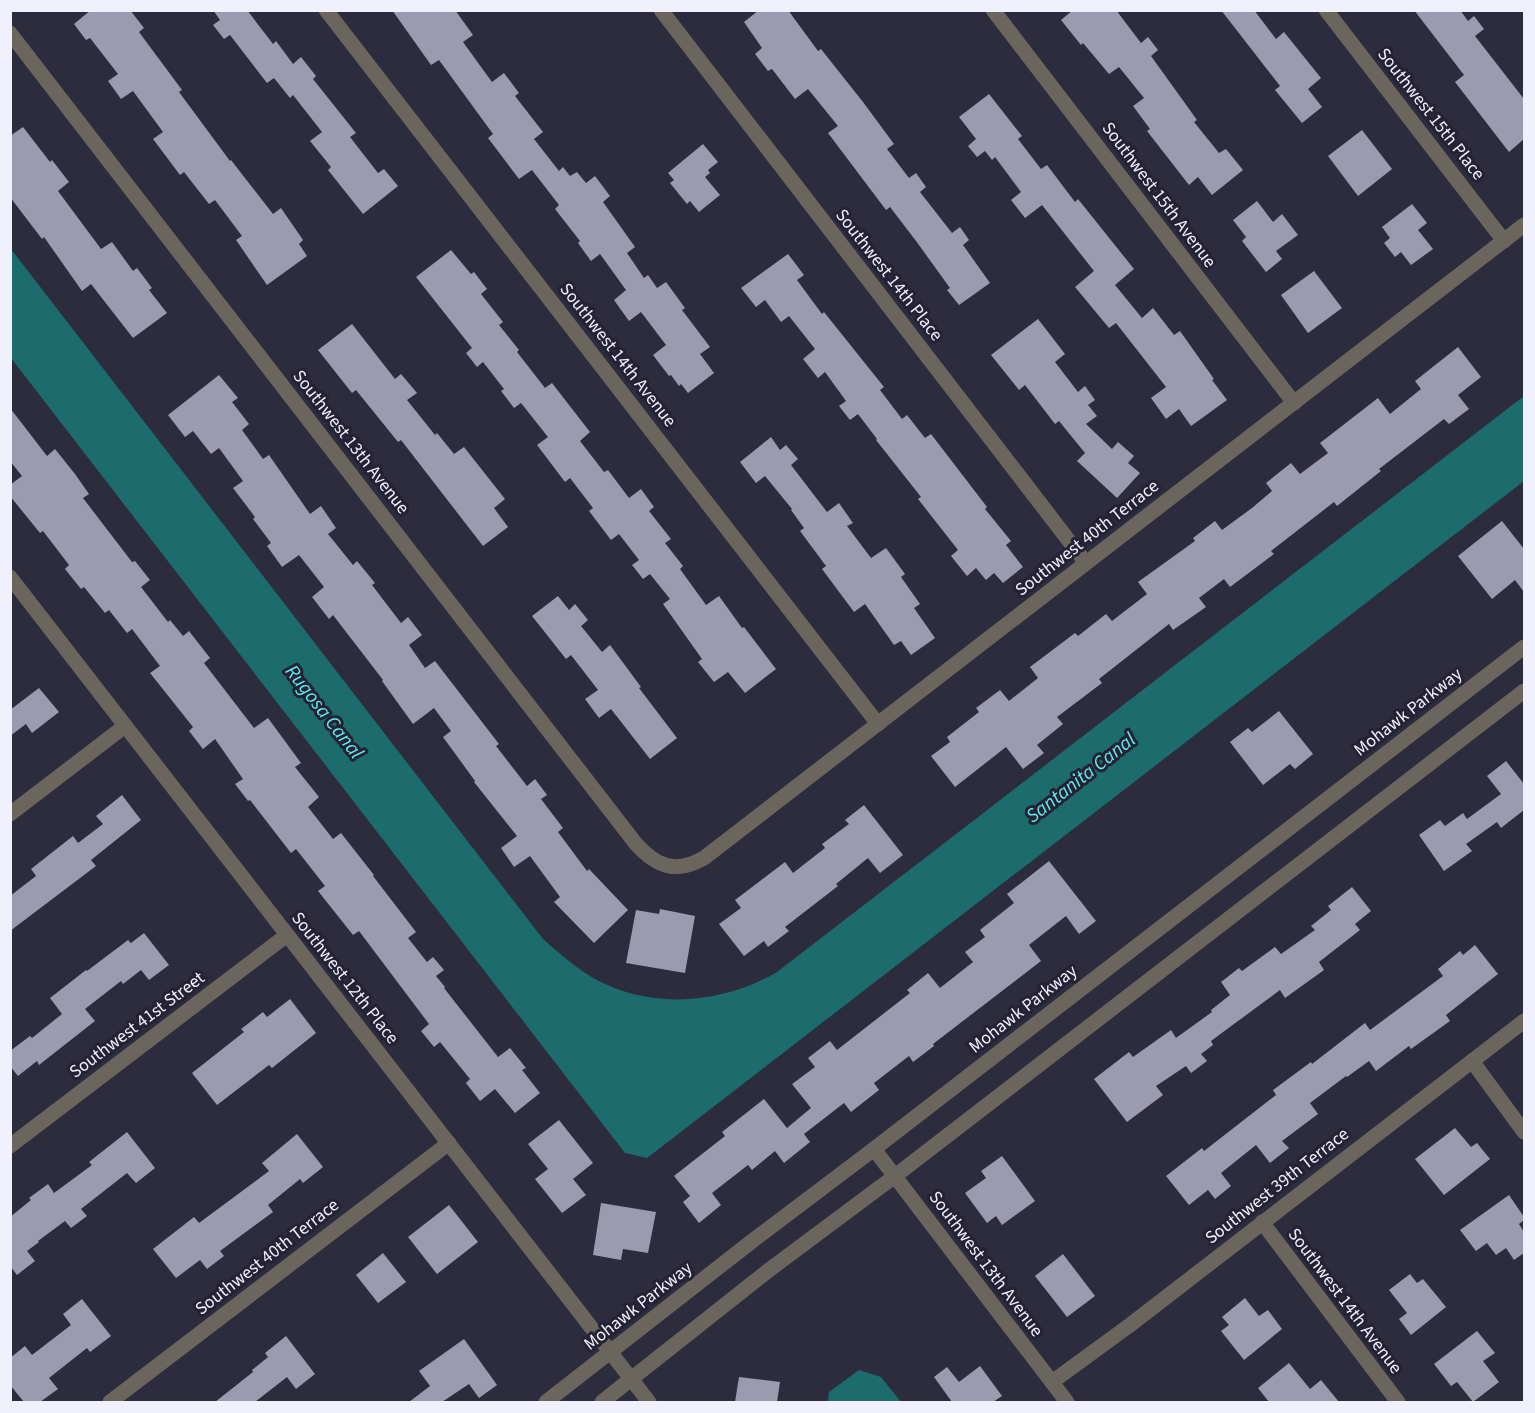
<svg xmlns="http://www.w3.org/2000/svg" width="1535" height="1413" font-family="'Source Sans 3',sans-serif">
	<rect width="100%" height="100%" fill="#2d2b3e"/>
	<g fill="#1d6c6d">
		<path d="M11,249L543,939C560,954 576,968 595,979C651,1010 723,1004 777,972L1524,396V481L647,1158L625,1153L11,358Z"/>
		<polygon points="859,1370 881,1377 901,1402 828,1402 829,1392"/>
	</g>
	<g fill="#9c9ab0">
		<polygon points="91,10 130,10 144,28 139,32 182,90 179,92 230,161 231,160 273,214 281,208 303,240 299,244 307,256 267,285 236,240 242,236 215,200 209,204 184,172 180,175 153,139 163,132 133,91 121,99 108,81 118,74 90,38 86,40 74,24"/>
		<polygon points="213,10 247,10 273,44 276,41 293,64 301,57 316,76 313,79 356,133 350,137 378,173 384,169 398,186 363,214 328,170 331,167 310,141 322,132 293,95 290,98 274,78 267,83 230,35 224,39 213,25 220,20"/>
		<polygon points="392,10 455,10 473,35 463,42 492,82 504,73 519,93 515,96 543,132 534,139 559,171 563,167 570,176 577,172 586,183 595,176 610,196 603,202 635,247 627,253 644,278 648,275 657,288 666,282 685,308 682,310 710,347 700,354 714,373 688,393 681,384 679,386 671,375 669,376 653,355 666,345 641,312 629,321 614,300 626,290 600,254 591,261 578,243 580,241 555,209 559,205 532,170 519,179 488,138 493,134 439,60 431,65"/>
		<polygon points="759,10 788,10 818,51 821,49 863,102 894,144 887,149 909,178 916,173 926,187 920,192 952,233 960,227 969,240 963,245 990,283 959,305 947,290 950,288 916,241 890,207 886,210 828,133 838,126 808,89 795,99 772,69 768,71 755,54 762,48 744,22"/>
		<polygon points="1073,10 1116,10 1141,43 1148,37 1158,50 1151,56 1197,120 1194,122 1219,153 1226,149 1243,170 1212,195 1198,177 1189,185 1147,131 1150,129 1133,106 1144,98 1119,67 1109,74 1083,43 1081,45 1061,20"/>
		<polygon points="1221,10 1254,10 1276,39 1284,32 1321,78 1308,89 1322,107 1302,123 1275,90 1280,86"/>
		<polygon points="1414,10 1460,10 1468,21 1474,16 1484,29 1475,36 1524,99 1524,139 1509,152 1455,82 1464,75"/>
		<polygon points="989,94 1022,136 1018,139 1041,169 1047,165 1075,202 1078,199 1134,269 1115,285 1142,318 1153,308 1174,335 1180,331 1214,379 1212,380 1227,400 1191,426 1179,409 1166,419 1151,398 1166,387 1116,323 1109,328 1075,287 1094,271 1042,205 1025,218 1011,200 1021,192 995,157 992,160 985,151 977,157 968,146 976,139 959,117"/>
		<polygon points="23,127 50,162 52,160 69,182 58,191 101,249 112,242 133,271 137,268 152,288 149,290 167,313 133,338 91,284 82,291 44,237 42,239 10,197 10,136"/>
		<polygon points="1362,130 1392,169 1358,196 1328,156"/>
		<polygon points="703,144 718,162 708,170 710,173 705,177 720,195 699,212 690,201 687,204 670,183 674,180 668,173"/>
		<polygon points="1257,201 1273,222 1282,214 1298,235 1276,251 1282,259 1266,272 1242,241 1246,237 1233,220"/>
		<polygon points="1412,204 1427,223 1418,230 1433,249 1411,265 1401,252 1395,257 1384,243 1390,238 1382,227"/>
		<polygon points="451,250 471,274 474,272 487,289 481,294 503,322 499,325 519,350 517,352 545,388 552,383 590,432 580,441 604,472 608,470 629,498 641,489 654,507 649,511 671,539 665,543 683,566 680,569 706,605 719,596 742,628 744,627 776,669 745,693 728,672 714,682 698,662 702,659 663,604 670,599 650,574 643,579 632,565 639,560 619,534 611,540 589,511 593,508 570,478 565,482 537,445 548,437 521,403 514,408 501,391 504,389 483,362 477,367 466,353 472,348 416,277"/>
		<polygon points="788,254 804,275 797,280 822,314 824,312 884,387 880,390 902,419 907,415 925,438 931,434 987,507 985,509 1011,541 1006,545 1023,567 1003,583 994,573 986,580 976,568 967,576 951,556 958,550 918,499 921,497 876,440 877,439 858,414 850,420 839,406 846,401 825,372 818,378 803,359 815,349 789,316 781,322 765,300 756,307 741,288"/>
		<polygon points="1314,271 1342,308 1308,333 1281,295"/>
		<polygon points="1038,319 1065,354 1055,362 1078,392 1085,386 1095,400 1088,405 1097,416 1086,424 1112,449 1118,442 1134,456 1128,463 1140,473 1117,498 1077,461 1085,453 1059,421 1055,424 1025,385 1019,390 991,355"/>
		<polygon points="352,324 395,379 401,374 417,393 407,400 435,435 437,433 454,454 464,447 505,499 494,508 508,527 483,546 401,440 398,442 356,390 352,393 318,350"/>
		<polygon points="1458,347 1481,377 1458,395 1469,409 1449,424 1444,419 1379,469 1381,471 1337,506 1334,502 1271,551 1274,554 1230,587 1224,579 1199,598 1206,607 1173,630 1169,624 1099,679 1102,683 1057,717 1063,724 1037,745 1044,753 1023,769 1006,747 955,787 931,756 950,742 947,737 979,712 976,708 1000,690 1009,701 1038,678 1030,667 1075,633 1078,636 1106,614 1112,621 1147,594 1138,582 1195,541 1193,538 1215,521 1222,530 1252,508 1272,491 1266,483 1291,463 1300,474 1328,453 1320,443 1378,398 1390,414 1421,389 1415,381"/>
		<polygon points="219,375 238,398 232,402 249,424 242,430 263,459 269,455 310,514 321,506 336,528 328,534 353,565 357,561 375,583 372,585 401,623 408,617 422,635 409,645 425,668 435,661 499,744 496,746 527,786 535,779 547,795 541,799 563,828 558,832 587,871 589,869 628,910 594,943 554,902 560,897 530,856 514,867 501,848 517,836 474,782 475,781 443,737 451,731 434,708 413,724 382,681 383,680 333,615 329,619 312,597 324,587 299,555 282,567 267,546 271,543 253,519 255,517 233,488 243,481 219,448 211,454 193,431 185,437 168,415"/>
		<polygon points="10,408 47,456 55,449 75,474 89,494 83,498 132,562 135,561 150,580 141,587 168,622 170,620 183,636 189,631 210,658 204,663 254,728 268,718 301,763 295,767 319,797 308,807 333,839 341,833 374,875 373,876 416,932 408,938 427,962 433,957 444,970 436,976 445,987 444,988 498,1057 510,1048 526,1068 522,1070 540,1093 515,1113 495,1089 480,1101 466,1083 470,1079 440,1042 434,1047 421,1031 429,1024 359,931 353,935 318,891 325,886 296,849 291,853 250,800 248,801 235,784 243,779 215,739 203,749 189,731 193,727 150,673 160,666 132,629 127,633 109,610 105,613 84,587 81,589 65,569 69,565 43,531 40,533 10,496 10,485 22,476 10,461"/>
		<polygon points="771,437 780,450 786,445 798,459 791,465 827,512 839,503 853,523 847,526 871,558 886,548 905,574 901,577 920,604 914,608 935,638 911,655 901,641 894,645 865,604 854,612 822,569 826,566 800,531 804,528 791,510 792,509 765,476 756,483 740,462"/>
		<polygon points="1502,521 1524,549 1524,592 1515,580 1492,599 1458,556"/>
		<polygon points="558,596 569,610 575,604 588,620 581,626 602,652 610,645 641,687 639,688 677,738 650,759 611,709 599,718 585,699 598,690 571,655 566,659 532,616"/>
		<polygon points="39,688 59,712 32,733 26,724 10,736 10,710"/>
		<polygon points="1279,711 1313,754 1295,769 1290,764 1263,785 1230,742 1248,728 1252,732"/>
		<polygon points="1506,761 1524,784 1524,810 1501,828 1497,822 1466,844 1472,851 1444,871 1419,835 1440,820 1445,826 1463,813 1467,819 1501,794 1487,776"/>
		<polygon points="122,795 141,820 91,860 96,866 10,931 10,896 36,876 31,869 73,836 78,843 103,824 96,816"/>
		<polygon points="864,805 903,855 880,873 868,858 836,884 838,886 785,927 789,931 768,947 764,941 744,956 719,924 741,908 735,900 785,862 793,873 825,848 822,844 849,824 845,820"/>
		<polygon points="1049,861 1096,921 1079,934 1066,916 1029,945 1041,961 933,1044 934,1046 913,1062 909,1056 874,1083 879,1090 851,1112 844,1103 804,1134 810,1142 784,1163 775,1151 752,1170 748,1165 712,1193 721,1205 699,1223 683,1202 690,1196 674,1176 725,1136 722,1132 764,1099 787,1128 811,1108 792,1084 815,1067 808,1058 830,1041 837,1050 910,993 907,990 928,973 940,988 973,962 965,952 985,937 980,930 1014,903 1007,894"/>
		<polygon points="1352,887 1371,911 1355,924 1360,930 1319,962 1324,970 1285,998 1280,990 1211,1041 1213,1045 1201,1054 1207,1061 1191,1073 1186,1066 1156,1086 1163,1095 1127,1122 1094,1079 1129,1052 1133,1057 1171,1030 1176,1038 1212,1012 1211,1010 1230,995 1221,982 1239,968 1242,971 1275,947 1281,954 1315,930 1311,926 1331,910 1328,906"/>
		<polygon points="660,909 695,916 685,973 626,963 636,910 659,914"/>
		<polygon points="144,933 169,965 149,980 141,970 123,984 121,981 85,1009 95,1021 39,1065 37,1061 18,1076 10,1066 10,1051 30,1036 32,1038 62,1014 50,998 86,970 87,971 128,940 131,943"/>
		<polygon points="1475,945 1498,974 1446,1015 1450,1021 1411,1049 1409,1046 1376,1071 1369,1061 1347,1077 1346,1076 1310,1103 1318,1114 1282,1141 1289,1148 1270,1163 1256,1145 1221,1173 1231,1186 1215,1199 1208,1190 1189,1205 1166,1176 1202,1148 1204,1151 1276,1095 1273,1090 1311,1062 1312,1064 1365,1023 1370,1030 1443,976 1438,969 1460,951 1463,955"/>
		<polygon points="290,999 316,1033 272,1068 269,1065 217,1105 192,1073 244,1032 241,1029 263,1012 267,1017"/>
		<polygon points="559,1120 593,1163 573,1179 586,1195 562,1213 535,1179 548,1169 528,1144"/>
		<polygon points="1455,1128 1471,1147 1477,1143 1490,1159 1444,1195 1415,1159"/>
		<polygon points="127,1132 155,1168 136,1183 127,1173 81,1209 87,1216 71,1228 65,1221 38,1241 39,1242 27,1251 35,1261 17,1275 10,1266 10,1217 31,1200 29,1198 48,1184 54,1193 92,1165 89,1162"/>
		<polygon points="297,1134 323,1167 303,1183 300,1179 268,1205 273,1212 220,1251 224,1256 207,1269 200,1260 176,1278 153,1249 194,1217 199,1223 269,1171 262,1163"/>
		<polygon points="1002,1156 1035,1201 1002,1225 996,1216 987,1223 965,1193 986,1178 981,1171"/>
		<polygon points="1509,1195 1524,1217 1524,1220 1519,1224 1524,1232 1524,1253 1514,1260 1506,1248 1496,1255 1487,1243 1476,1251 1460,1230"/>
		<polygon points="601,1203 656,1212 648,1253 623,1249 621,1260 593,1255"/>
		<polygon points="449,1205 478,1242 437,1274 408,1237"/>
		<polygon points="383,1253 406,1282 378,1303 356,1275"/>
		<polygon points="1063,1254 1095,1296 1067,1317 1035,1276"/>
		<polygon points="1410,1274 1417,1283 1423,1279 1446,1307 1411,1335 1399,1319 1407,1313 1389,1290"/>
		<polygon points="1245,1298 1259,1316 1268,1310 1282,1329 1244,1360 1221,1331 1229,1325 1222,1317"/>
		<polygon points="82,1299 111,1336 90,1352 87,1348 49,1378 58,1389 40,1402 24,1402 10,1385 10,1358 25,1346 32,1355 71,1325 63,1314"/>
		<polygon points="1477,1331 1495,1353 1483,1361 1499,1382 1473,1402 1457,1382 1451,1386 1434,1364"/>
		<polygon points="286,1336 315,1374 296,1389 287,1377 255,1402 215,1402 253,1372 252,1370 268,1357 265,1353"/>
		<polygon points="464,1339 497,1385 479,1398 469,1384 442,1402 409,1402 430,1386 419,1371"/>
		<polygon points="1289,1363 1310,1389 1321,1380 1339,1402 1269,1402 1258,1388"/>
		<polygon points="980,1366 1002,1396 993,1402 952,1402 934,1377 947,1367 959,1382"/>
		<polygon points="739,1377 780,1382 777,1402 735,1402"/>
	</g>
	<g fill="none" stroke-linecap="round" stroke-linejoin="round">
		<g stroke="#6a665d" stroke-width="15">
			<polyline points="326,10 878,724"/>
			<polyline points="661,10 1086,563"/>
			<polyline points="993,10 1294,403"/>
			<polyline points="1326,10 1504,241"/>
			<path d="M10,33L636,844C657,867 676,874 704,858L1524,225"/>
			<polyline points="10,577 649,1402"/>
			<polyline points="10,814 125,726"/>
			<polyline points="1472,1061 1524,1132"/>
			<polyline points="10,1146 287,935"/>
			<polyline points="874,1149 1067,1402"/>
			<polyline points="1262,1222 1398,1402"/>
			<polyline points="1052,1382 1130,1325 1524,1021"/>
			<polyline points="110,1402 449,1143"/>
			<polyline points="546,1402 751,1242 874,1149 1524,647"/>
			<polyline points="602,1402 769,1270 895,1176 1524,691"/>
		</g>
	</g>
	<g text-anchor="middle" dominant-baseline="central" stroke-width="6" stroke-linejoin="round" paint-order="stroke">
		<g font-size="18" fill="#f1f1fd" stroke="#242233">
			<text transform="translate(1431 114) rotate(52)">Southwest 15th Place</text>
			<text transform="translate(1159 195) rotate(53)">Southwest 15th Avenue</text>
			<text transform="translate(889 275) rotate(52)">Southwest 14th Place</text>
			<text transform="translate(618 355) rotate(52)">Southwest 14th Avenue</text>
			<text transform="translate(351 442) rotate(52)">Southwest 13th Avenue</text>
			<text transform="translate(1087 538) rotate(-38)">Southwest 40th Terrace</text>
			<text transform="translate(1408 712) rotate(-38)">Mohawk Parkway</text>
			<text transform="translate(345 978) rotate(52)">Southwest 12th Place</text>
			<text transform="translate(1023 1009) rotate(-38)">Mohawk Parkway</text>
			<text transform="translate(137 1025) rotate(-37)">Southwest 41st Street</text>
			<text transform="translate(1277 1186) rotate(-38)">Southwest 39th Terrace</text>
			<text transform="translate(267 1257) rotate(-38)">Southwest 40th Terrace</text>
			<text transform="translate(986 1264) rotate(53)">Southwest 13th Avenue</text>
			<text transform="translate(1345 1301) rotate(53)">Southwest 14th Avenue</text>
			<text transform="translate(638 1306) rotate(-38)">Mohawk Parkway</text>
		</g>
		<g font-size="20" font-style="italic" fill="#5decef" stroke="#242233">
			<text transform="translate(324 712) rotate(52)">Rugosa Canal</text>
			<text transform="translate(1081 778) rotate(-38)">Santanita Canal</text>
		</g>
	</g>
	<rect width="1535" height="1413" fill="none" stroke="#f1f1fd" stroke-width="24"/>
</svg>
